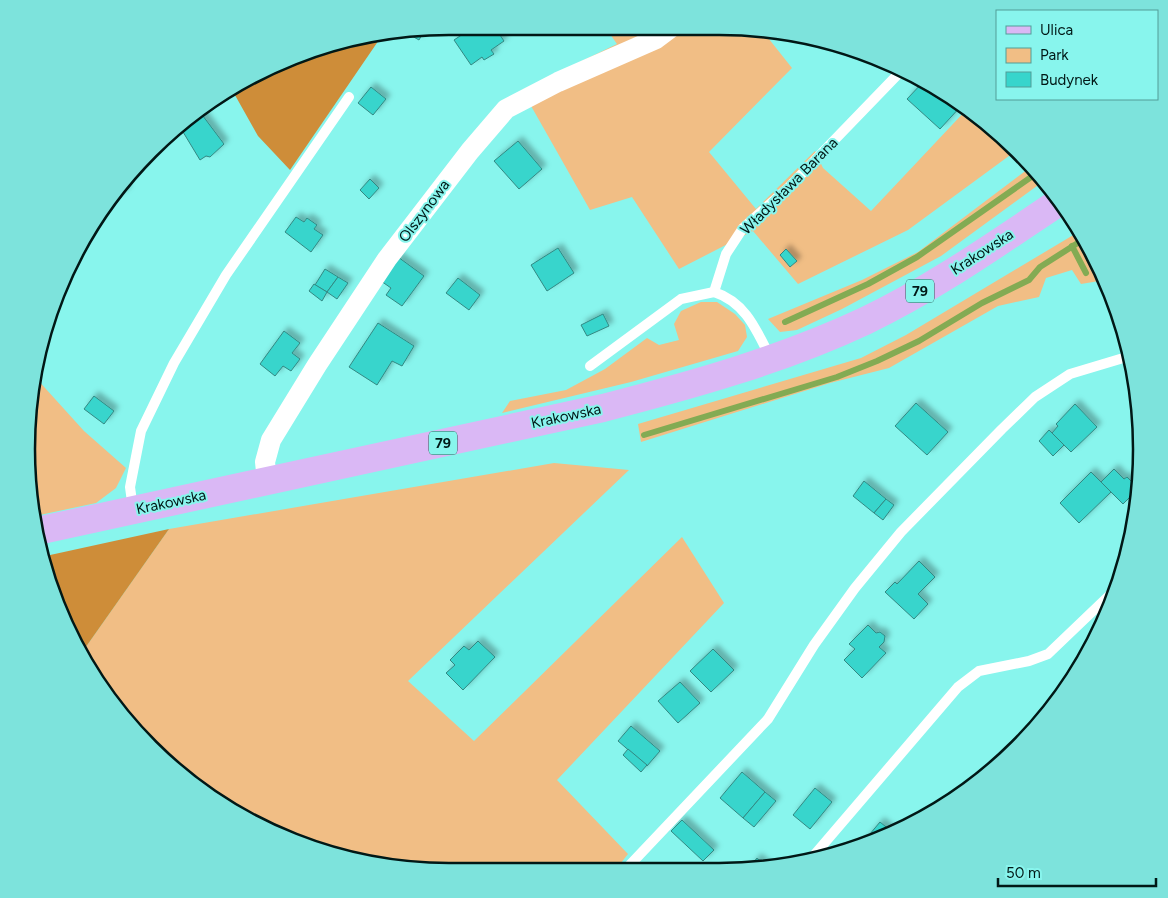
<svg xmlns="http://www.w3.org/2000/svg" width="1168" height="898" font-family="Figtree,sans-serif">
	<defs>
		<filter id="shadow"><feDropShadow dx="4.5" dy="-4.5" stdDeviation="2.5" flood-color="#0004"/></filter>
	</defs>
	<rect width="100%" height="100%" fill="#88f5ed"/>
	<g fill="#f1be85">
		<polygon points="605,27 746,27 761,29 792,68 709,152 756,209 815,151 823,168 871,211 968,108 976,113 1013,153 908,230 798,284 753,231 679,269 632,197 590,210 522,90 617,44"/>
		<polygon points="1028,169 1041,183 941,256 842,309 797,330 780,332 768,319 862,280 918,252"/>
		<polygon points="1080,231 1105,280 1081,284 1072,270 1046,278 1039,297 998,306 889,368 830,383 641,442 638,424 861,358 906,335"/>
		<polygon points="701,302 717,302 735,314 745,325 747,337 738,351 631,382 502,413 510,401 566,390 605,369 647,338 659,345 679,340 674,324 681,311"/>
		<polygon points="36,378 84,431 126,468 116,488 96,503 35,516 26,449"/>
		<polygon points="554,463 629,470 408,681 474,741 682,537 724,603 557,780 628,854 617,868 394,868 313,849 214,801 150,748 97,684 83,651 169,529"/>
	</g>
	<g fill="#ce8d39">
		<polygon points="383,35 381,37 290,170 258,136 231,88 237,83 339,41"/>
		<polygon points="169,529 83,651 41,557"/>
	</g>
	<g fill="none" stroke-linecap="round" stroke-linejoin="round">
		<g stroke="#83ab53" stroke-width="6">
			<polyline points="1072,246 1086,273"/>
			<polyline points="785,322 868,284 917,257 1034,175"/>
			<polyline points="644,435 837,377 877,361 919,341 982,303 1029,280 1040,267 1084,239"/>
		</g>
	</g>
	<g fill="#37d5cc" stroke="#338882" filter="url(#shadow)">
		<polygon points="475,26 494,26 504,41 491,50 494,54 484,60 482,57 471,65 454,40"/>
		<polygon points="425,29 419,40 405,32"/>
		<polygon points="924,81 962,105 940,129 907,99"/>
		<polygon points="371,87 386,99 373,115 358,103"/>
		<polygon points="200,112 224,144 210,157 206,156 200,160 180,127"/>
		<polygon points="518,141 542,169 519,189 494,161"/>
		<polygon points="370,179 379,188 369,199 360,190"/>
		<polygon points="123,185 126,191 113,199"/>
		<polygon points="296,217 304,222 307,218 317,225 314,229 323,235 311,252 285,232"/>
		<polygon points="558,248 574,273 547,291 531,265"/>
		<polygon points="786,249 797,261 790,267 780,255"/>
		<polygon points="398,257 424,276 402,306 386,295 391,288 381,281"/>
		<polygon points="325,269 338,277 327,292 315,285"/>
		<polygon points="338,277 348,283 337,299 327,292"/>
		<polygon points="458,278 480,295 469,310 446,293"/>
		<polygon points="314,284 327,292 322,301 309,291"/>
		<polygon points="603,314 609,326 587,336 581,325"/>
		<polygon points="378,323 414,346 402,366 392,361 377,385 349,367"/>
		<polygon points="284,331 300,343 292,353 300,359 291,371 283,366 275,376 260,364"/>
		<polygon points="94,396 114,411 104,424 84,409"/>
		<polygon points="916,403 948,432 927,455 895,426"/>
		<polygon points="1075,404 1097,427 1071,452 1052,433 1058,426 1056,424"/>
		<polygon points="1049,430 1064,445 1053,456 1039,441"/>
		<polygon points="1114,469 1124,479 1127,477 1135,485 1132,488 1136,491 1123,504 1101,482"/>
		<polygon points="1091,472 1111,492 1079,523 1060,503"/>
		<polygon points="864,481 886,499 874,513 853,496"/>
		<polygon points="886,499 894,505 883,520 874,513"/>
		<polygon points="919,561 935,577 918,594 928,604 914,619 885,592 895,582 897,584"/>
		<polygon points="868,625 876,633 880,632 885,636 884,642 879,647 886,653 862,678 844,660 855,649 849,644"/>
		<polygon points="478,641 495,657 463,690 446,673 455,665 450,660 464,646 469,650"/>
		<polygon points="713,649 734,670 711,692 690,671"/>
		<polygon points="680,682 700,703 678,723 658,701"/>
		<polygon points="631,726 660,751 647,766 618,741"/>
		<polygon points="628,749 647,765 641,772 623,755"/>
		<polygon points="742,772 765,792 743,818 720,798"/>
		<polygon points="815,788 832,802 810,829 793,815"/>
		<polygon points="765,792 776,801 754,827 743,818"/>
		<polygon points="682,820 714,850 703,861 671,831"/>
		<polygon points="880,822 891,831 859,847"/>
		<polygon points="757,858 769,868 749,868"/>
	</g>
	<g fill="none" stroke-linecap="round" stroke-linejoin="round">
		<g stroke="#fff" stroke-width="10">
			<path d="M770,357C756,329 745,302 714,292L726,254L743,228L789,187L903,69"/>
			<polyline points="590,366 681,299 714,292"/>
			<polyline points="133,509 130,487 141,431 174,363 226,275 349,97"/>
			<polyline points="810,860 958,687 979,671 1029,661 1048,654 1117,588"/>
			<polyline points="627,868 768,719 814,645 855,588 901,532 1002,429 1035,397 1070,374 1130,356"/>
		</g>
		<polyline stroke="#fff" stroke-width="20" points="267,481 265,462 271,440 317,365 387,259 470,151 506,109 558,82 656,39 672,27"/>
		<path stroke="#dab8f5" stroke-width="28" d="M37,531L603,408C692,385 782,360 865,321C934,288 996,244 1059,202"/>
	</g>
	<g text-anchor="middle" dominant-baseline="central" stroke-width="4" stroke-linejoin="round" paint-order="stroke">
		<g fill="#88f5ed" stroke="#2a5a56" stroke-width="1">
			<rect x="906" y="279.5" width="28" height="23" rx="4"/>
			<rect x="429" y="431.5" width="28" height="23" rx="4"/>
		</g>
		<g font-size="14" font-weight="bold" fill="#011816">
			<text x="920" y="291">79</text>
			<text x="443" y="443">79</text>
		</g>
		<g font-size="15" fill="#011816" stroke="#88f5ed">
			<text transform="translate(789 186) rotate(-45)">Władysława Barana</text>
			<text transform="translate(424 211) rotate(-53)">Olszynowa</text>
			<text transform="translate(982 252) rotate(-33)">Krakowska</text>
			<text transform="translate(566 416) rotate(-12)">Krakowska</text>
			<text transform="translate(171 502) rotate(-12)">Krakowska</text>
		</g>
	</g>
	<path d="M0 0H1168V898H0ZM449 35H719A414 414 0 0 1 1133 449V449A414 414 0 0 1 719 863H449A414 414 0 0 1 35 449V449A414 414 0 0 1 449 35Z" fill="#7de3dc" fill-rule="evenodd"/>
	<path fill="none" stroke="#011816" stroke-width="2.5" d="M449 35H719A414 414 0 0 1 1133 449V449A414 414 0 0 1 719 863H449A414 414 0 0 1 35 449V449A414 414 0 0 1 449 35Z"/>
	<rect x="996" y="10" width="162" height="90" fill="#88f5ed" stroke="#529d97"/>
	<rect x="1006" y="26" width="25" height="8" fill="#dab8f5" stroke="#529d97"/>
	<text x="1040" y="35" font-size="15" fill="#011816">Ulica</text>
	<rect x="1006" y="48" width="25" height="15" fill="#f1be85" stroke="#529d97"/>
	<text x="1040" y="60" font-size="15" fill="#011816">Park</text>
	<rect x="1006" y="72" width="25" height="15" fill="#37d5cc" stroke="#529d97"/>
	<text x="1040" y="85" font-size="15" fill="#011816">Budynek</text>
	<path d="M998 878v8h158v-8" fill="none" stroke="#011816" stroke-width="2.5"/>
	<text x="1006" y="878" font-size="15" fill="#011816" stroke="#88f5ed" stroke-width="4" paint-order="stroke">50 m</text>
</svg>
